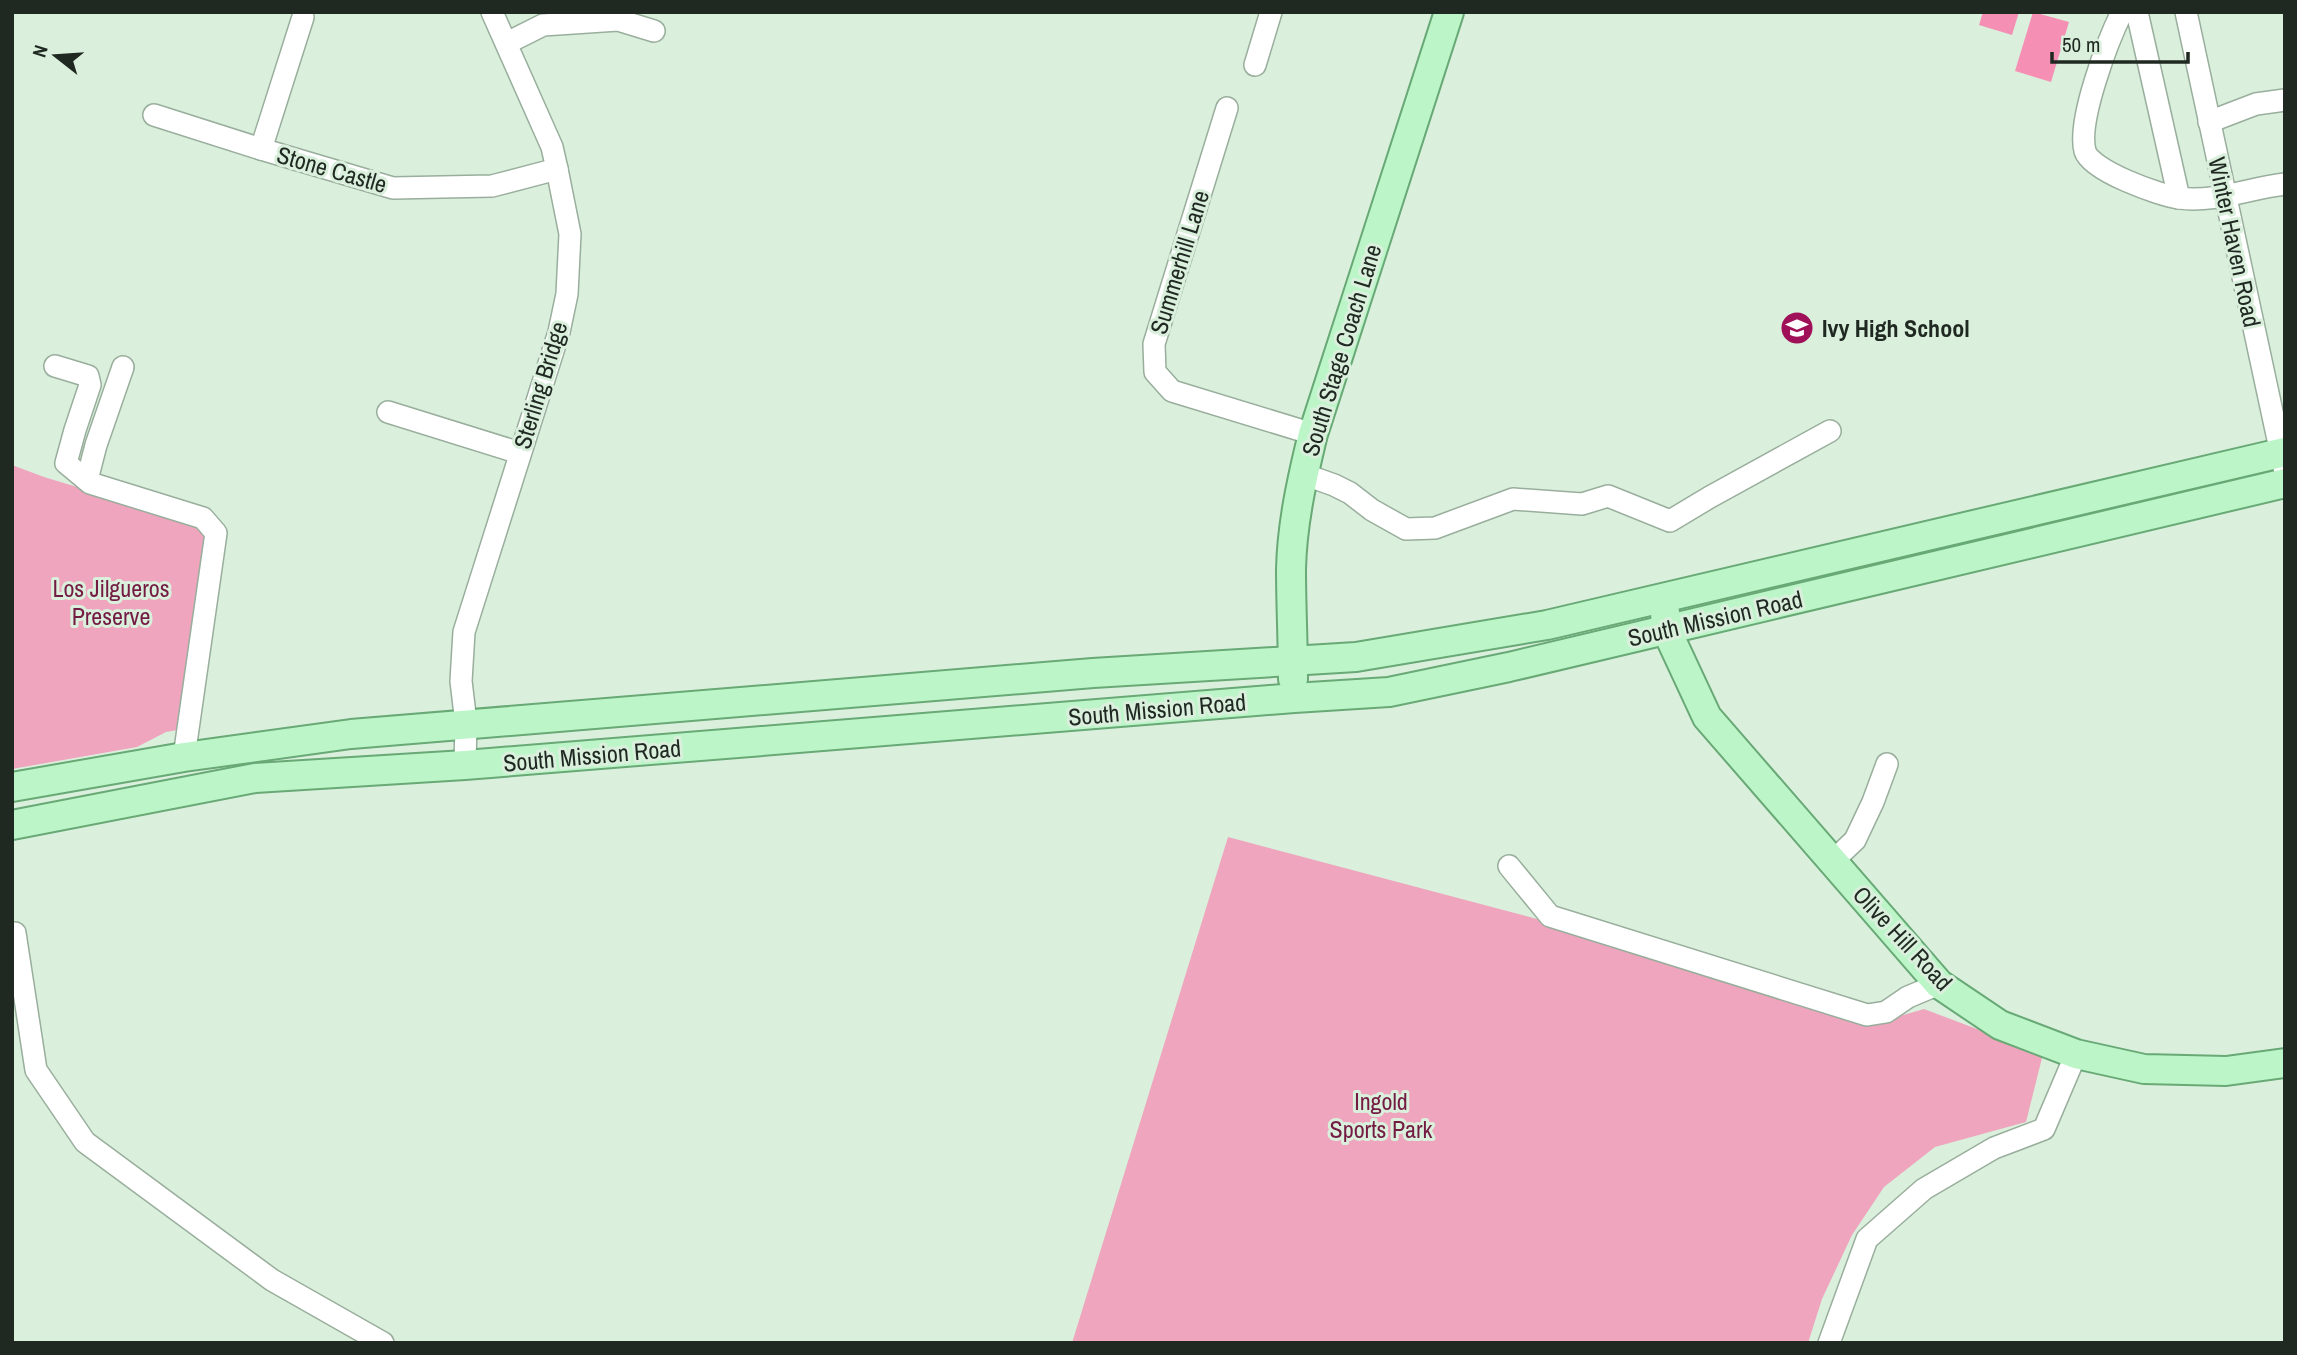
<svg xmlns="http://www.w3.org/2000/svg" width="2297" height="1355" font-family="'Archivo Narrow',sans-serif">
	<rect width="100%" height="100%" fill="#daf0dd"/>
	<g fill="#eea5bd">
		<polygon points="12,465 44,477 226,532 211,588 195,727 166,732 137,747 12,769"/>
		<polygon points="1228,837 1541,920 1879,1022 1924,1009 2043,1054 2026,1122 1935,1147 1884,1187 1852,1235 1822,1299 1808,1343 1072,1343"/>
	</g>
	<g fill="#f58fb3">
		<polygon points="1983,12 2019,12 2012,35 1979,25"/>
		<polygon points="2033,12 2069,22 2051,82 2015,71"/>
	</g>
	<g fill="none" stroke-linecap="round" stroke-linejoin="round">
		<defs>
			<g id="minor">
				<path d="M2122,12C2108,40 2077,121 2085,151C2091,171 2159,195 2179,198C2214,203 2250,188 2285,184"/>
				<polyline points="2137,12 2179,198"/>
				<polyline points="2186,12 2285,472"/>
				<polyline points="507,43 543,25 618,20 654,31"/>
				<polyline points="1255,65 1271,12"/>
				<polyline points="1227,108 1154,344 1155,372 1172,391 1313,434"/>
				<polyline points="154,115 261,149 393,188 492,186 557,169"/>
				<polyline points="2209,122 2256,104 2285,100"/>
				<polyline points="261,149 303,17"/>
				<polyline points="55,366 88,376 90,385 75,430 66,463 90,483 203,518 216,533 184,757"/>
				<polyline points="388,412 520,453"/>
				<polyline points="1303,474 1334,485 1350,493 1372,510 1406,529 1435,528 1513,499 1582,504 1608,496 1670,521 1710,497 1830,431"/>
				<polyline points="87,480 96,445 123,367"/>
				<polyline points="465,765 466,723 461,681 464,632 559,332 567,294 570,234 557,169 552,147 492,12"/>
				<polyline points="1833,861 1855,840 1873,802 1887,764"/>
				<polyline points="1509,866 1550,916 1867,1015 1886,1012 1908,997 1939,984"/>
				<polyline points="15,933 36,1070 85,1142 272,1280 383,1343"/>
				<polyline points="1829,1343 1867,1239 1924,1189 1994,1148 2044,1129 2076,1054"/>
			</g>
			<g id="major">
				<polyline points="1665,612 1666,629 1707,717 1939,984 2000,1025 2076,1054 2144,1069 2226,1071 2285,1063"/>
				<path d="M1293,679C1293,642 1291,606 1291,569C1292,524 1302,479 1313,434L1449,12"/>
				<polyline points="12,787 184,757 351,734 1093,673 1356,657 1547,625 2285,452"/>
				<polyline points="12,825 255,778 465,765 1294,698 1389,692 1509,667 2285,483"/>
			</g>
		</defs>
		<use href="#minor" stroke="#99ae9c" stroke-width="24"/>
		<use href="#major" stroke="#68a976" stroke-width="32"/>
		<use href="#minor" stroke="#fff" stroke-width="21"/>
		<use href="#major" stroke="#bcf5c8" stroke-width="28"/>
	</g>
	<defs>
		<symbol id="school-disc" viewBox="-11 -11 22 22"><circle r="9.5" fill="#a01058" stroke="#daf0dd"/><path d="M0-5L7-2L0 1L-7-2ZM-4 1L0 2.5L4 1V4Q0 6-4 4Z" fill="#fff"/></symbol>
	</defs>
	<g fill-rule="evenodd">
		<use href="#school-disc" x="1778" y="309" width="38" height="38"/>
	</g>
	<g text-anchor="middle" dominant-baseline="central" stroke-width="6" stroke-linejoin="round" paint-order="stroke">
		<g font-size="24" fill="#1f2821" stroke="#daf0dd">
			<text transform="translate(332 169) rotate(16)">Stone Castle</text>
			<text transform="translate(2235 242) rotate(78)">Winter Haven Road</text>
			<text transform="translate(1179 262) rotate(-73)">Summerhill Lane</text>
			<text transform="translate(1341 350) rotate(-73)">South Stage Coach Lane</text>
			<text transform="translate(540 385) rotate(-73)">Sterling Bridge</text>
			<text transform="translate(1715 618) rotate(-13)">South Mission Road</text>
			<text transform="translate(1157 709) rotate(-5)">South Mission Road</text>
			<text transform="translate(592 755) rotate(-5)">South Mission Road</text>
			<text transform="translate(1903 938) rotate(47)">Olive Hill Road</text>
		</g>
		<g font-size="24" font-weight="bold" fill="#1f2821" stroke="#daf0dd" text-anchor="start">
			<text x="1822" y="328">Ivy High School</text>
		</g>
		<g font-size="24" fill="#731b42" stroke="#daf0dd">
			<text x="111" y="588">Los Jilgueros<tspan x="111" dy="28">Preserve</tspan></text>
			<text x="1381" y="1101">Ingold<tspan x="1381" dy="28">Sports Park</tspan></text>
		</g>
	</g>
	<rect width="2297" height="1355" fill="none" stroke="#1f2821" stroke-width="28"/>
	<g transform="translate(56 56) rotate(287)" stroke="#daf0dd" stroke-width="5" paint-order="stroke">
	<path d="M0-5L12 26L0 18L-12 26Z" fill="#1f2821"/>
	<text y="-10" font-size="19" font-weight="bold" text-anchor="middle" fill="#1f2821">N</text>
	</g>
	<path d="M2052 52v10h136v-10" fill="none" stroke="#1f2821" stroke-width="3.5"/>
	<text x="2062" y="52" font-size="21" fill="#1f2821" stroke="#daf0dd" stroke-width="5" paint-order="stroke">50 m</text>
</svg>
